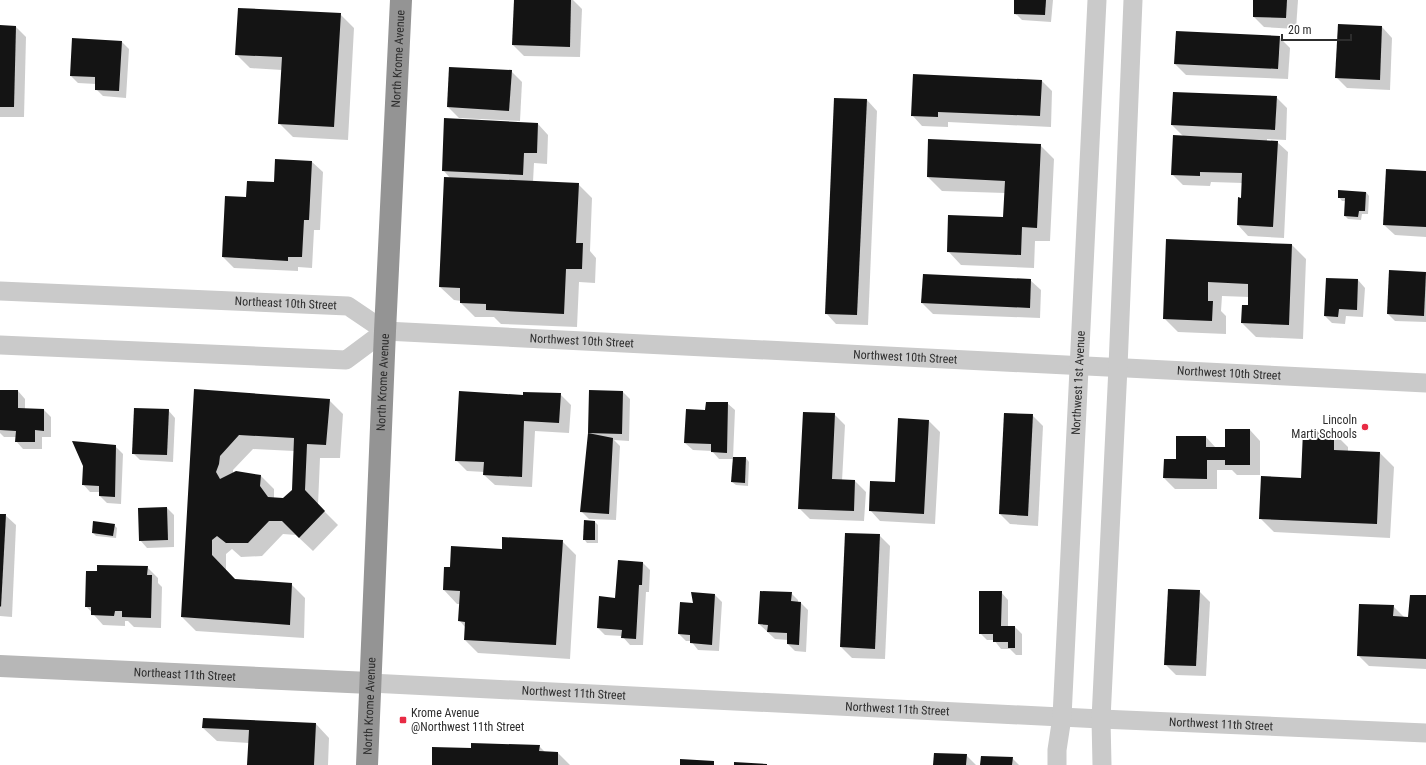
<svg xmlns="http://www.w3.org/2000/svg" width="1426" height="765" font-family="'Roboto Condensed',sans-serif">
	<rect width="100%" height="100%" fill="#fff"/>
	<g fill="#0003" fill-rule="evenodd">
		<polygon points="515,0 573,0 582,9 580,57 524,56 513,45"/>
		<polygon points="1015,0 1053,0 1051,22 1022,20 1015,13"/>
		<polygon points="1254,0 1298,0 1296,29 1264,27 1254,17"/>
		<polygon points="340,14 354,28 348,140 293,137 279,123 282,70 250,68 236,54"/>
		<polygon points="0,26 16,27 26,37 24,117 0,117"/>
		<polygon points="1382,27 1392,38 1390,90 1347,88 1336,77"/>
		<polygon points="1279,37 1290,48 1288,79 1186,75 1175,64"/>
		<polygon points="122,42 129,49 126,98 103,96 96,89 96,84 78,83 71,76"/>
		<polygon points="511,71 522,82 520,121 459,118 448,107"/>
		<polygon points="1042,81 1052,91 1051,127 948,122 948,127 922,126 912,115"/>
		<polygon points="1276,97 1287,108 1286,140 1267,139 1267,141 1277,142 1288,152 1284,238 1248,236 1238,225 1242,199 1243,183 1211,182 1210,186 1183,185 1172,174 1184,137 1172,125"/>
		<polygon points="867,100 877,111 868,325 836,324 826,313"/>
		<polygon points="538,124 548,135 547,164 534,163 533,182 578,184 592,198 590,251 596,258 595,283 579,282 577,327 501,324 494,317 475,317 461,303 461,301 454,300 440,287 450,178 443,170"/>
		<polygon points="1040,145 1054,159 1050,241 1035,241 1034,268 961,265 948,251 1004,218 1005,193 942,191 928,177"/>
		<polygon points="312,162 323,172 320,230 314,230 312,268 298,267 298,271 234,268 223,257 226,197 247,198"/>
		<polygon points="1426,172 1426,237 1395,235 1384,225"/>
		<polygon points="1366,192 1369,196 1368,214 1362,214 1361,220 1348,219 1345,216 1345,201 1342,201 1339,197"/>
		<polygon points="1167,240 1292,245 1306,259 1303,339 1256,337 1242,323 1249,307 1249,297 1222,296 1221,311 1226,316 1226,334 1178,332 1164,318"/>
		<polygon points="1426,273 1426,322 1395,321 1388,314"/>
		<polygon points="1327,279 1358,280 1365,288 1363,317 1346,316 1345,324 1332,323 1325,316"/>
		<polygon points="1030,280 1041,290 1040,318 933,314 922,303"/>
		<path d="M195,390L329,400L343,414L340,458H320L318,505L338,525L313,551L296,535L283,534L262,556L241,557L232,549L226,554V570L235,580L291,584L305,598L304,638L196,631L182,617ZM253,449L294,451L293,490L283,499L274,498V489L261,476L233,473V470Z"/>
		<polygon points="0,391 18,391 25,399 25,409 44,410 51,417 51,437 42,437 42,449 23,449 16,441 16,437 4,437 0,433"/>
		<polygon points="590,391 623,392 630,399 629,441 614,440 620,446 616,520 589,519 582,512 589,433"/>
		<polygon points="560,394 571,405 569,433 535,431 532,487 495,485 484,475 485,472 467,471 456,460 524,396"/>
		<polygon points="727,403 735,410 733,458 746,458 749,462 748,486 736,485 732,482 733,459 719,459 712,451 693,450 685,443 706,411"/>
		<polygon points="168,410 175,418 173,462 140,460 133,453"/>
		<polygon points="834,414 845,425 842,481 855,481 866,492 864,521 810,519 799,508"/>
		<polygon points="1032,415 1043,426 1038,526 1010,524 1000,514"/>
		<polygon points="929,421 940,432 935,524 880,521 870,510 896,484"/>
		<polygon points="1250,430 1260,441 1260,475 1237,475 1232,470 1217,470 1217,489 1175,489 1164,478 1165,460 1177,460 1206,437 1216,448 1226,448"/>
		<polygon points="1334,433 1348,447 1348,452 1380,453 1394,467 1390,538 1274,532 1260,518 1302,479"/>
		<polygon points="115,446 123,454 121,504 107,503 100,496 100,492 90,492 83,484"/>
		<polygon points="167,508 174,515 174,547 147,548 140,540"/>
		<polygon points="0,515 5,515 16,525 12,617 0,616"/>
		<polygon points="595,522 598,525 598,543 587,543 584,539"/>
		<polygon points="114,525 117,528 116,538 96,536 93,533"/>
		<polygon points="879,535 890,546 885,659 852,658 841,647"/>
		<polygon points="562,541 576,555 570,659 478,653 465,640 465,627 459,620 460,604 457,604 444,590 445,568 451,568 502,550"/>
		<polygon points="619,561 643,563 650,570 649,592 646,592 643,645 630,645 622,636 605,635 598,628 616,599"/>
		<polygon points="147,567 158,578 158,583 162,587 161,628 134,627 128,621 125,621 125,626 103,625 86,606 98,572"/>
		<polygon points="1199,591 1210,602 1206,676 1176,675 1165,664"/>
		<polygon points="1001,592 1008,600 1008,627 1015,627 1022,634 1022,655 1016,655 1010,649 1001,649 994,640 987,640 980,633"/>
		<polygon points="791,593 798,600 798,602 801,603 808,610 806,652 795,651 788,644 788,640 775,639 759,624"/>
		<polygon points="715,595 722,602 719,651 698,650 691,641 686,641 679,634 694,604"/>
		<polygon points="1426,596 1426,669 1369,666 1358,655 1393,606 1404,617 1409,618"/>
		<polygon points="316,724 329,738 328,765 248,765 249,743 217,741 203,728"/>
		<polygon points="539,746 546,753 558,753 570,765 433,765 471,749"/>
		<polygon points="966,755 976,765 934,765"/>
		<polygon points="1012,758 1019,765 981,765"/>
	</g>
	<g fill="#141414" fill-rule="evenodd">
		<polygon points="514,0 571,0 570,47 512,45"/>
		<polygon points="1014,0 1046,0 1045,15 1014,14"/>
		<polygon points="1253,0 1287,0 1286,18 1253,17"/>
		<polygon points="238,8 341,13 334,127 278,124 282,57 235,55"/>
		<polygon points="1338,24 1382,26 1380,80 1335,78"/>
		<polygon points="0,25 16,26 14,107 0,107"/>
		<polygon points="1176,31 1280,36 1278,69 1174,64"/>
		<polygon points="72,38 122,41 119,91 95,90 95,77 70,76"/>
		<polygon points="449,67 512,70 509,111 447,107"/>
		<polygon points="913,74 1042,80 1040,116 938,112 938,117 911,116"/>
		<polygon points="1173,92 1277,96 1275,130 1171,125"/>
		<polygon points="834,98 867,99 857,315 825,314"/>
		<polygon points="444,118 538,123 537,153 524,153 523,175 442,171"/>
		<polygon points="1173,135 1278,141 1273,227 1237,225 1238,197 1241,198 1242,173 1200,172 1200,176 1171,175"/>
		<polygon points="928,139 1041,144 1037,228 1022,227 1021,255 947,252 948,215 1003,217 1005,181 927,177"/>
		<polygon points="275,159 312,161 309,220 304,220 302,257 288,257 288,261 222,257 225,196 246,197 247,181 274,182"/>
		<polygon points="1386,169 1426,171 1426,227 1383,225"/>
		<polygon points="444,177 579,183 576,243 583,243 582,269 566,269 564,314 486,310 486,304 460,303 460,288 439,287"/>
		<polygon points="1338,190 1366,192 1365,211 1359,211 1358,217 1344,216 1345,198 1338,198"/>
		<polygon points="1166,239 1292,244 1289,325 1241,323 1242,305 1248,305 1248,284 1208,282 1208,301 1213,301 1212,321 1163,319"/>
		<polygon points="1389,270 1426,272 1424,316 1387,314"/>
		<polygon points="923,274 1031,279 1030,308 921,303"/>
		<polygon points="1326,278 1358,279 1357,310 1339,309 1338,317 1324,316"/>
		<path d="M194,389L330,399L326,445L307,444L305,490L325,511L299,538L282,521H269L248,543H226L217,536L212,540V555L235,579L292,583L290,625L181,617ZM239,435L294,438L292,490L283,498L268,497L260,486L261,475L236,471L220,479L216,472L219,464L220,456Z"/>
		<polygon points="0,390 18,390 18,408 44,409 44,431 35,430 35,442 15,442 16,431 0,430"/>
		<polygon points="589,390 623,391 622,434 588,433 613,438 609,514 580,512 588,433"/>
		<polygon points="459,391 523,395 523,392 561,393 559,423 524,421 522,477 483,475 484,462 455,461"/>
		<polygon points="706,402 728,402 727,453 711,452 711,444 684,443 686,409 705,410"/>
		<polygon points="134,408 169,409 167,455 132,454"/>
		<polygon points="803,412 835,413 832,479 855,480 854,511 798,509"/>
		<polygon points="1004,413 1033,414 1028,516 999,514"/>
		<polygon points="898,418 929,420 924,514 869,511 870,481 895,482"/>
		<polygon points="1225,429 1250,429 1250,465 1225,465 1225,460 1207,460 1207,479 1163,478 1164,459 1176,459 1176,436 1206,436 1206,447 1225,447"/>
		<polygon points="1303,431 1334,432 1334,450 1380,452 1377,524 1259,519 1261,476 1301,478"/>
		<polygon points="72,441 116,445 115,497 99,496 99,486 82,485 83,466"/>
		<polygon points="733,457 746,457 745,483 731,482"/>
		<polygon points="167,507 168,540 139,541 138,508"/>
		<polygon points="0,514 6,514 1,607 0,606"/>
		<polygon points="584,520 595,521 595,540 583,540"/>
		<polygon points="93,521 115,524 113,536 92,533"/>
		<polygon points="845,533 880,534 875,649 840,647"/>
		<polygon points="502,537 563,540 556,645 464,640 465,622 458,621 460,591 443,590 444,567 450,567 451,546 502,549"/>
		<polygon points="618,560 643,562 642,585 639,585 636,639 621,638 622,630 597,628 599,596 615,598"/>
		<polygon points="97,565 148,566 147,575 152,575 151,618 122,617 122,611 115,611 114,616 91,615 91,607 85,607 86,571 97,571"/>
		<polygon points="1168,589 1200,590 1196,666 1164,665"/>
		<polygon points="760,591 792,592 791,601 801,602 799,645 787,644 787,633 767,632 768,625 758,624"/>
		<polygon points="979,591 1002,591 1001,626 1015,626 1015,648 1008,648 1008,642 993,642 993,634 979,634"/>
		<polygon points="691,592 715,594 712,645 690,643 690,635 678,634 680,602 693,603"/>
		<polygon points="1410,595 1426,595 1426,659 1357,656 1359,604 1394,605 1393,616 1408,617"/>
		<polygon points="203,718 316,723 314,765 247,765 249,730 202,728"/>
		<polygon points="471,743 540,745 539,751 558,752 558,765 432,765 432,747 471,748"/>
		<polygon points="934,753 967,754 966,765 933,765"/>
		<polygon points="981,756 1013,757 1012,765 980,765"/>
		<polygon points="680,759 714,761 714,765 680,765"/>
		<polygon points="734,762 767,764 767,765 734,765"/>
	</g>
	<g fill="none" stroke-linecap="round" stroke-linejoin="round">
		<g stroke="#cacaca" stroke-width="19">
			<path id="s1" d="M0,291L348,306L385,331"/>
			<path id="s2" d="M385,331L1426,383"/>
			<polyline points="0,345 346,360 385,331"/>
			<path id="s3" d="M370,683L1101,719L1426,733"/>
			<path id="s4" d="M1057,765V750L1062,717L1097,0"/>
			<polyline points="1102,765 1101,719 1118,367 1133,0"/>
		</g>
		<path stroke="#b7b7b7" stroke-width="22" id="s5" d="M0,666L370,683"/>
		<path stroke="#949494" stroke-width="22" id="s6" d="M367,765L385,331L401,0"/>
	</g>
	<g fill="#e82b44" stroke="#fff" stroke-width="1.5">
		<circle cx="1365" cy="427" r="4"/>
		<rect x="399" y="716" width="8" height="8" rx="2"/>
	</g>
	<g text-anchor="middle" dominant-baseline="central" stroke-width="4" stroke-linejoin="round" paint-order="stroke">
		<g font-size="12" fill="#2d2d2d" stroke="#fff">
			<text stroke="none"><textPath href="#s6" startOffset="707">North Krome Avenue</textPath></text>
			<text stroke="none"><textPath href="#s1" startOffset="286">Northeast 10th Street</textPath></text>
			<text stroke="none"><textPath href="#s2" startOffset="197">Northwest 10th Street</textPath></text>
			<text stroke="none"><textPath href="#s2" startOffset="521">Northwest 10th Street</textPath></text>
			<text stroke="none"><textPath href="#s2" startOffset="845">Northwest 10th Street</textPath></text>
			<text stroke="none"><textPath href="#s6" startOffset="383">North Krome Avenue</textPath></text>
			<text stroke="none"><textPath href="#s4" startOffset="383">Northwest 1st Avenue</textPath></text>
			<text stroke="none"><textPath href="#s5" startOffset="185">Northeast 11th Street</textPath></text>
			<text stroke="none"><textPath href="#s3" startOffset="204">Northwest 11th Street</textPath></text>
			<text stroke="none"><textPath href="#s6" startOffset="59">North Krome Avenue</textPath></text>
			<text stroke="none"><textPath href="#s3" startOffset="528">Northwest 11th Street</textPath></text>
			<text stroke="none"><textPath href="#s3" startOffset="852">Northwest 11th Street</textPath></text>
		</g>
		<g font-size="12" fill="#2d2d2d" stroke="#fff" text-anchor="end">
			<text x="1357" y="420">Lincoln<tspan x="1357" dy="14">Marti Schools</tspan></text>
			<text x="411" y="713" text-anchor="start">Krome Avenue<tspan x="411" dy="14">@Northwest 11th Street</tspan></text>
		</g>
	</g>
	<path d="M1282 34v6h69v-6" fill="none" stroke="#2d2d2d" stroke-width="2"/>
	<text x="1288" y="34" font-size="12" fill="#2d2d2d" stroke="#ffffff" stroke-width="3" paint-order="stroke">20 m</text>
</svg>
